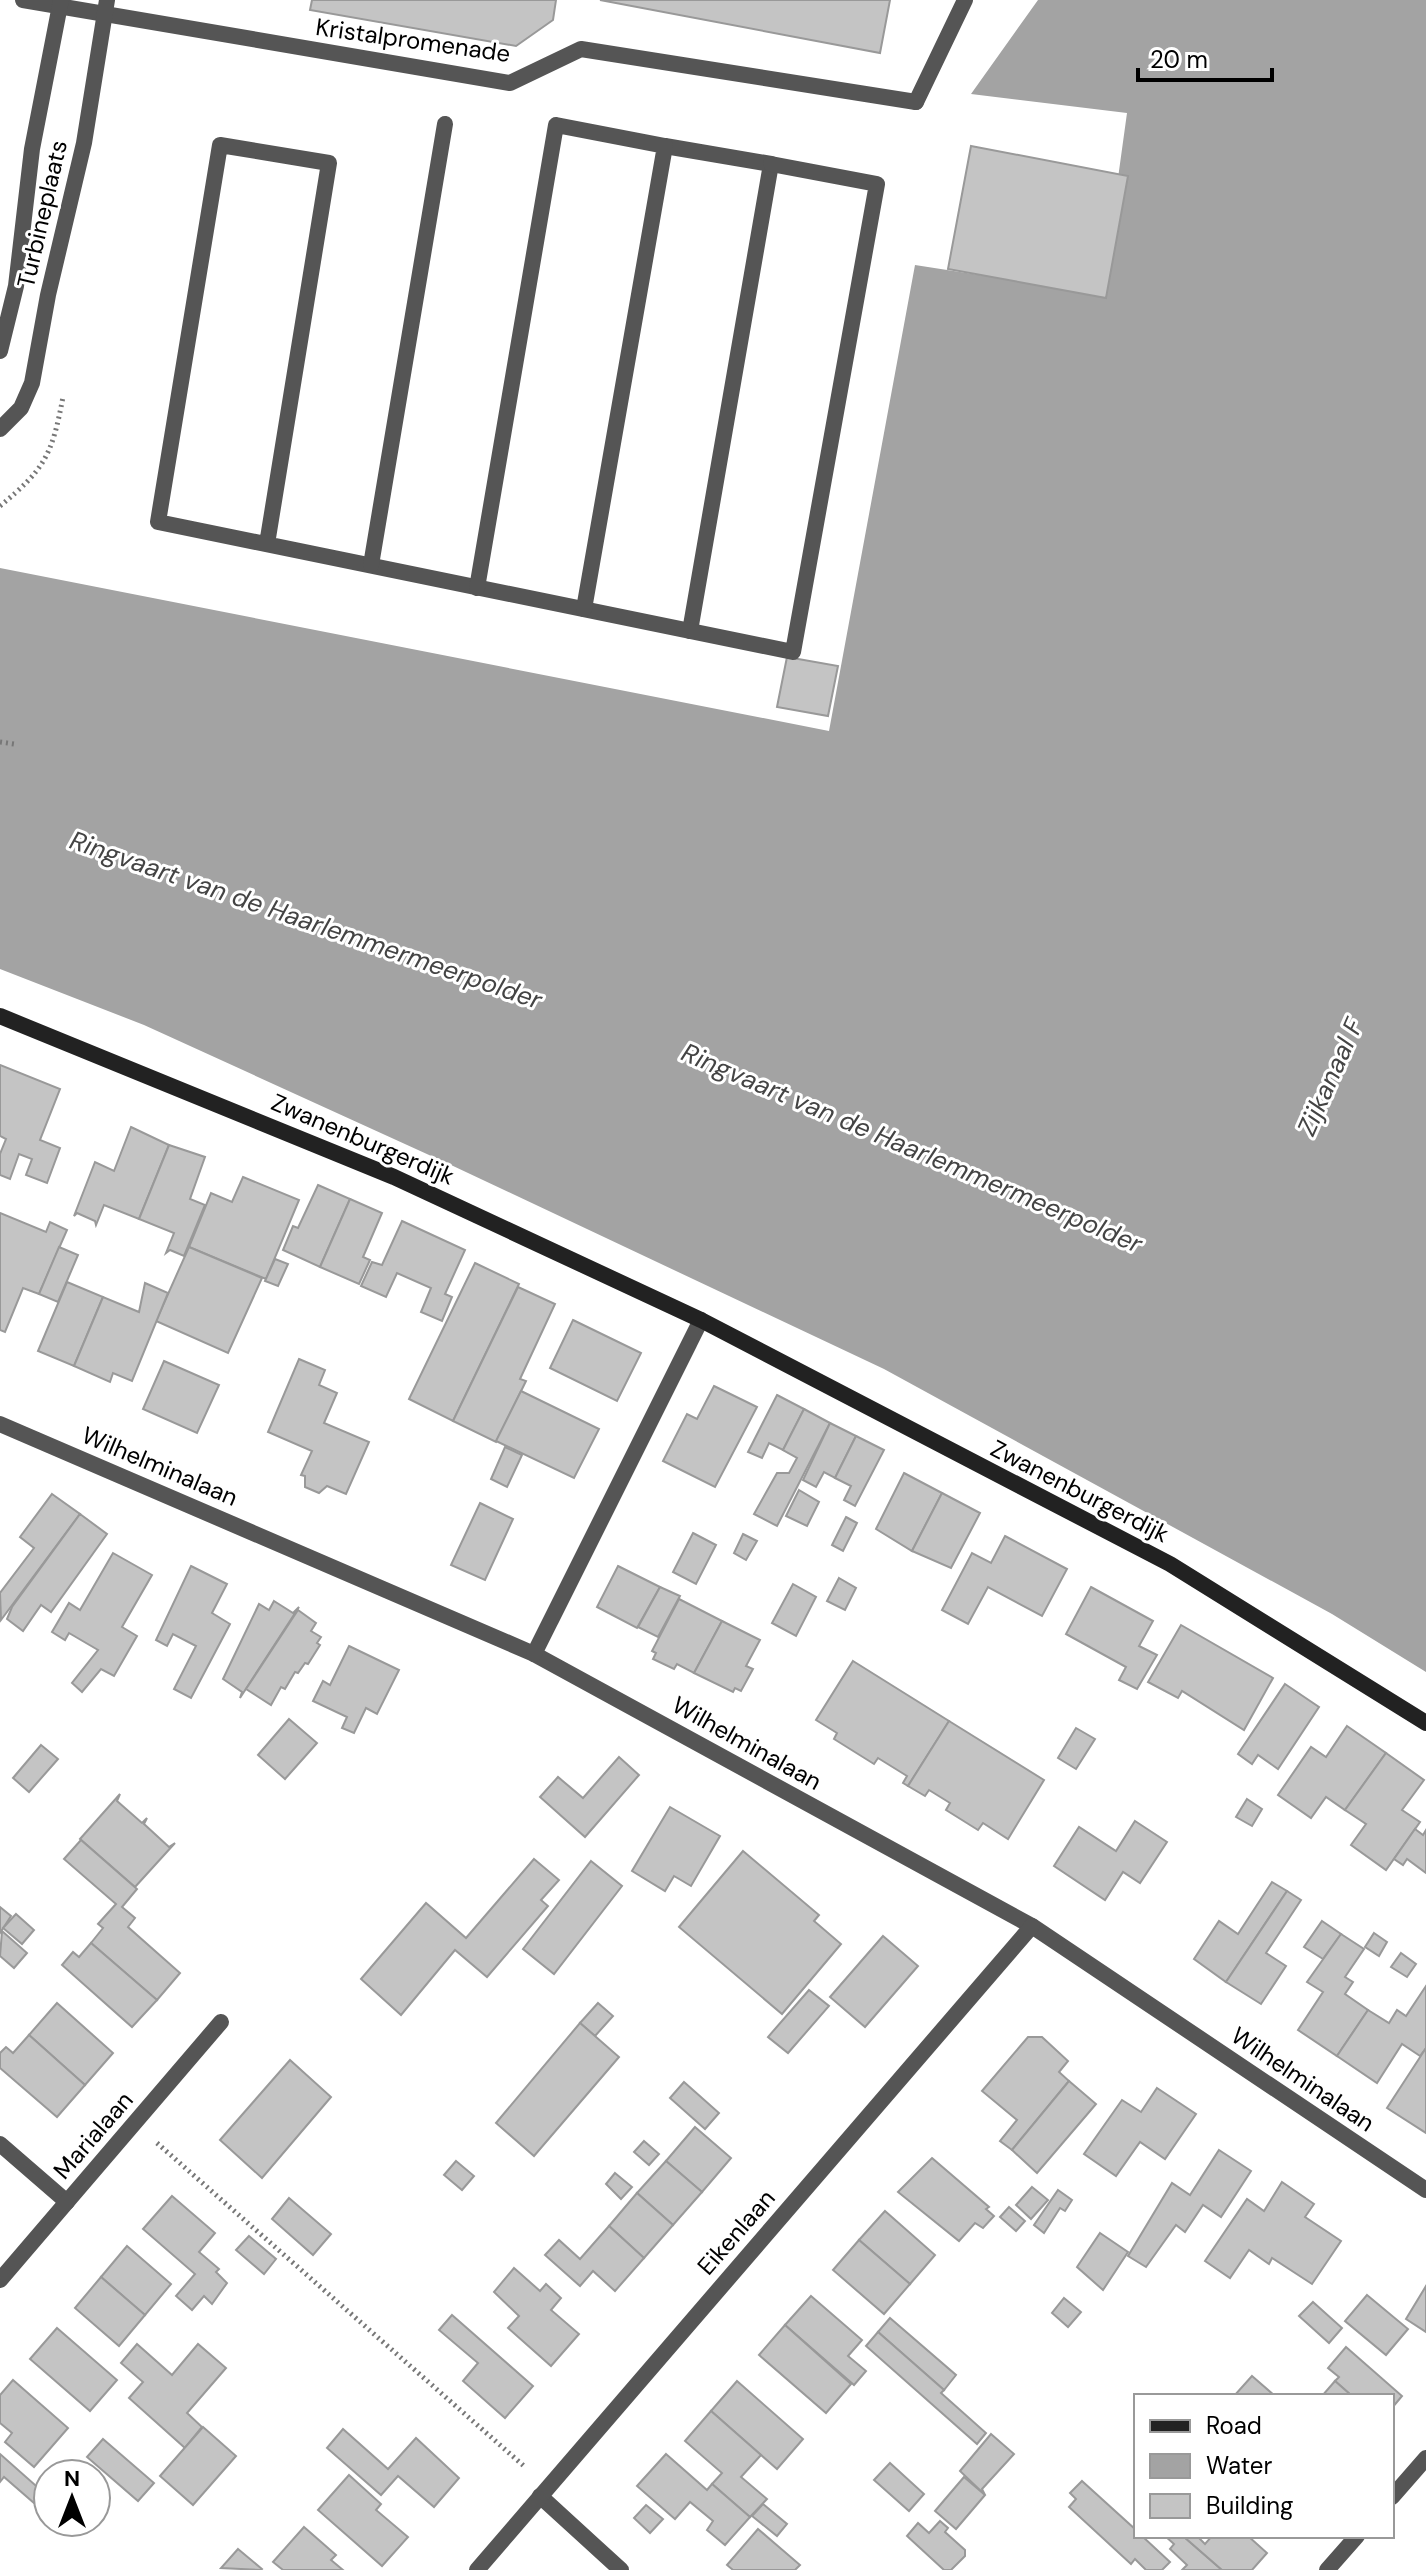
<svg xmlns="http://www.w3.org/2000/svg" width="1426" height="2570" font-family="'DM Sans',sans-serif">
	<rect width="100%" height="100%" fill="#fff"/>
	<polygon fill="#a3a3a3" points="1038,0 1426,0 1426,1672 1332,1614 884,1369 451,1165 144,1025 0,969 0,568 829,731 915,265 1102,294 1127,113 971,94"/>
	<g fill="#c4c4c4" stroke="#999" stroke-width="2">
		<polygon points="312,0 556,0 553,20 516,46 310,10"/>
		<polygon points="600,0 890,0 880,53"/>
		<polygon points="971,146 1128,176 1106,298 948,269"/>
		<polygon points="787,657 838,666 828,716 777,707"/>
		<polygon points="0,1065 60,1089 40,1140 60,1148 47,1183 26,1175 32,1159 19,1154 10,1179 0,1175 0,1154 6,1139 0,1136"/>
		<polygon points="131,1127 169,1145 139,1219 104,1205 96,1225 95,1221 77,1213 74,1216 95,1162 114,1171"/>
		<polygon points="169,1145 205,1157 190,1199 205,1205 184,1256 170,1250 166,1253 174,1233 139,1219"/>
		<polygon points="243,1177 299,1200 266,1279 189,1247 211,1193 232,1202"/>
		<polygon points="318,1185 350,1199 320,1267 283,1250 293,1226 298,1228"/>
		<polygon points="350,1199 382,1213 363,1257 370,1260 359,1284 320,1267"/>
		<polygon points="0,1213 46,1232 50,1222 67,1230 39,1294 23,1288 5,1332 0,1330"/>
		<polygon points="402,1221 465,1250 445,1294 452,1297 442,1321 421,1312 431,1288 397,1273 386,1297 361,1286 372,1262 382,1265"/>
		<polygon points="59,1247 78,1255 58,1302 39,1294"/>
		<polygon points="189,1247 262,1278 228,1353 156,1321"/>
		<polygon points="275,1259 288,1264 278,1286 265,1281"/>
		<polygon points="475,1263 519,1284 453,1421 409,1399"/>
		<polygon points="67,1282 103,1297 74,1366 38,1351"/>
		<polygon points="145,1283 168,1293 132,1381 113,1373 110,1382 74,1366 103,1297 139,1312"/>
		<polygon points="518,1287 555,1304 520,1379 526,1381 496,1442 453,1421"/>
		<polygon points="573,1320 641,1353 617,1401 550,1368"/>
		<polygon points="299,1359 325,1370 319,1385 337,1393 324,1423 369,1442 346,1494 327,1486 319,1493 305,1487 305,1476 301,1475 312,1451 268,1432"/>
		<polygon points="164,1361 219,1385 197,1433 143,1409"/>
		<polygon points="714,1386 757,1407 715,1487 663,1461 687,1414 697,1419"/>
		<polygon points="521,1391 599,1429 574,1478 496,1441"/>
		<polygon points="777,1395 804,1409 783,1450 769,1443 762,1458 748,1452"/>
		<polygon points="804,1409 830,1423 777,1526 754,1514 777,1473 789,1473 797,1458 783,1450"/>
		<polygon points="830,1423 856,1436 835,1478 824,1472 816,1487 803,1480"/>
		<polygon points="856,1436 884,1450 855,1506 844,1500 851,1486 835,1478"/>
		<polygon points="505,1447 522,1455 507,1487 491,1479"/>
		<polygon points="904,1473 942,1493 912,1551 876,1529"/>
		<polygon points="799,1490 819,1502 807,1526 786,1516"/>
		<polygon points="942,1493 980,1513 951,1568 912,1551"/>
		<polygon points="52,1494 80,1514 1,1620 0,1593 34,1548 20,1537"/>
		<polygon points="480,1503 513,1519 485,1580 451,1565"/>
		<polygon points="80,1514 107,1534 51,1612 41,1605 23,1631 7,1619 12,1607"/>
		<polygon points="846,1517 857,1523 843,1551 832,1545"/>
		<polygon points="693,1533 716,1545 696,1584 673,1572"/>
		<polygon points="743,1534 757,1541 746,1560 734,1553"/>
		<polygon points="1005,1536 1067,1569 1042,1616 988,1587 968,1624 942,1610 972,1553 991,1563"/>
		<polygon points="113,1553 152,1575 122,1627 137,1636 114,1676 101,1669 82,1692 72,1683 98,1650 69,1633 65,1640 52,1632 69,1603 80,1610"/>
		<polygon points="191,1566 227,1584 212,1613 230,1624 191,1698 174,1689 196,1646 173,1634 167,1646 156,1640"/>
		<polygon points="618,1566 660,1587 637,1628 597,1607"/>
		<polygon points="839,1578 856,1588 845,1610 827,1601"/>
		<polygon points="793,1584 816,1597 796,1636 772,1623"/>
		<polygon points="660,1587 680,1596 658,1637 638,1627"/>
		<polygon points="1091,1587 1153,1621 1139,1646 1157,1655 1137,1689 1119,1680 1126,1667 1066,1634"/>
		<polygon points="679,1599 722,1621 694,1673 677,1664 674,1669 653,1659 656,1653 652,1651"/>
		<polygon points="274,1601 293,1613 299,1607 240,1698 242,1692 223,1679 259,1604 269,1610"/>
		<polygon points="298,1610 316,1623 311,1631 321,1637 317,1643 320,1645 308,1664 305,1663 298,1673 295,1672 285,1689 281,1687 271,1705 246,1689"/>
		<polygon points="722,1621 760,1640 746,1666 753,1669 741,1691 735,1688 733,1692 694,1673"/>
		<polygon points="1181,1625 1273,1678 1244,1730 1182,1691 1178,1698 1148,1682"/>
		<polygon points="349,1646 399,1670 377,1714 366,1708 354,1733 342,1728 347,1717 313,1701 323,1681 330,1685"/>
		<polygon points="853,1661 949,1721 908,1786 903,1783 907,1776 878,1758 874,1764 834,1739 837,1733 816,1720"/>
		<polygon points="1285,1684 1319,1707 1278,1769 1258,1755 1252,1764 1238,1754"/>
		<polygon points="289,1719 317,1743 285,1779 258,1755"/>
		<polygon points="949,1721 1044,1780 1008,1839 983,1823 978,1830 946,1810 950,1803 929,1790 925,1796 908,1786"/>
		<polygon points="1347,1726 1386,1753 1345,1810 1326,1797 1311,1818 1278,1795 1311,1747 1326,1757"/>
		<polygon points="1076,1728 1095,1739 1076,1769 1058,1758"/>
		<polygon points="41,1745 58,1759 29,1792 13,1778"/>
		<polygon points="1386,1753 1424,1780 1402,1810 1420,1822 1386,1870 1351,1845 1366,1824 1345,1810"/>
		<polygon points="619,1757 639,1775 585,1837 540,1797 558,1777 583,1798"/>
		<polygon points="120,1794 117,1801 142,1823 147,1818 144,1824 169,1847 175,1843 135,1887 80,1839"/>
		<polygon points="1247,1799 1262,1809 1252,1826 1236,1817"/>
		<polygon points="670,1807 720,1836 691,1886 674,1876 665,1891 632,1871"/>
		<polygon points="1135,1821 1167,1842 1140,1883 1123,1872 1105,1900 1054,1866 1079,1827 1116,1851"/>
		<polygon points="1415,1829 1423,1835 1426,1830 1426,1873 1407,1859 1403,1865 1394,1859"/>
		<polygon points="81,1840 137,1889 122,1907 135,1918 128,1927 180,1973 157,2000 91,1943 103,1928 98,1924 116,1904 64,1859"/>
		<polygon points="743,1851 819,1915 814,1921 841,1944 782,2014 679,1927"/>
		<polygon points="534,1859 559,1880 541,1900 548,1906 487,1977 455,1950 401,2015 361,1979 426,1903 466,1938"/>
		<polygon points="591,1861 622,1886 554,1974 523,1949"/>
		<polygon points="1272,1882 1287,1891 1226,1982 1194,1959 1219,1921 1238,1934"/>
		<polygon points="1287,1891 1301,1900 1266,1953 1286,1966 1261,2004 1226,1982"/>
		<polygon points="0,1907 11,1916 0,1933"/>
		<polygon points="16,1914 34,1930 22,1944 3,1928"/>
		<polygon points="1322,1921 1341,1934 1323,1959 1304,1947"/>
		<polygon points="2,1931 27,1953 14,1968 0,1956"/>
		<polygon points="1374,1933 1387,1942 1379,1956 1365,1947"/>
		<polygon points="1341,1934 1364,1949 1345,1977 1353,1982 1345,1994 1368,2010 1337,2056 1298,2030 1323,1992 1307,1982"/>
		<polygon points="883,1936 918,1966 865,2027 830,1997"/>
		<polygon points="91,1943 157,2000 132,2027 62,1965 73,1952 79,1957"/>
		<polygon points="1401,1953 1416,1964 1407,1977 1391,1967"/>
		<polygon points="1426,1986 1426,2048 1420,2056 1402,2044 1377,2083 1337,2056 1368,2010 1389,2023 1397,2010 1406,2016"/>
		<polygon points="809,1990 829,2006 788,2053 768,2037"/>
		<polygon points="57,2003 113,2053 85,2085 29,2035"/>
		<polygon points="598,2003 613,2016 595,2036 580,2023"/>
		<polygon points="580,2023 619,2057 534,2156 496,2123"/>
		<polygon points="29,2035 85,2085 57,2117 0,2068 0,2053 6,2047 13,2053"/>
		<polygon points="1028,2037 1042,2037 1068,2061 1059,2072 1069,2081 1012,2150 1000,2141 1017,2120 982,2091"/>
		<polygon points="1426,2048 1426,2133 1387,2108"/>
		<polygon points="290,2060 331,2097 262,2178 220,2140"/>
		<polygon points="1069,2081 1096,2104 1037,2173 1012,2150"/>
		<polygon points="684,2082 719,2113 705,2129 670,2098"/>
		<polygon points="1157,2088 1196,2114 1165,2159 1140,2142 1116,2176 1084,2154 1122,2100 1141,2112"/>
		<polygon points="695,2127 731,2158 702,2192 666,2161"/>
		<polygon points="644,2141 659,2154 649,2165 634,2152"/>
		<polygon points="1219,2150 1251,2171 1221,2217 1203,2205 1185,2232 1176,2225 1146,2267 1128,2256 1172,2183 1190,2195"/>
		<polygon points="932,2158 989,2207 986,2209 994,2216 983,2228 975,2223 959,2241 898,2192"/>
		<polygon points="456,2161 474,2176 462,2190 444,2175"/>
		<polygon points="666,2161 702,2192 673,2225 637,2193"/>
		<polygon points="615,2173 632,2187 621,2199 606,2184"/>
		<polygon points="1282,2182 1314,2204 1305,2217 1341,2241 1312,2284 1272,2258 1269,2264 1249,2250 1230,2278 1205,2261 1247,2199 1264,2211"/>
		<polygon points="1032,2187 1048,2200 1031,2219 1016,2205"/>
		<polygon points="1058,2190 1072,2200 1065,2211 1060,2208 1044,2233 1034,2225"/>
		<polygon points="637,2193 673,2225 644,2258 609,2226"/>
		<polygon points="172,2196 215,2233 199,2252 219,2269 216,2272 227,2283 212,2304 204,2296 192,2310 176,2296 195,2274 143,2229"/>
		<polygon points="289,2198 331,2234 313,2255 272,2219"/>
		<polygon points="1009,2207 1025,2221 1016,2231 1000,2217"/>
		<polygon points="885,2211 935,2255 910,2284 859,2240"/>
		<polygon points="609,2226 644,2258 615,2291 593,2271 580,2286 545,2255 559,2240 580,2259"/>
		<polygon points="1100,2233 1128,2252 1103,2290 1077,2267"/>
		<polygon points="249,2236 276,2259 264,2274 236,2250"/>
		<polygon points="859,2240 910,2284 884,2314 833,2270"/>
		<polygon points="127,2246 171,2284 145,2315 101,2277"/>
		<polygon points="514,2268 540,2291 546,2284 561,2298 551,2310 579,2334 551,2366 508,2328 519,2316 494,2292"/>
		<polygon points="101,2277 145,2315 119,2346 75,2308"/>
		<polygon points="1426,2286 1426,2332 1406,2319"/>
		<polygon points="1367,2295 1408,2329 1386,2355 1345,2321"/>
		<polygon points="811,2296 862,2340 848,2356 866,2371 854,2385 785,2325"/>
		<polygon points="1064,2298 1081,2312 1068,2327 1052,2313"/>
		<polygon points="1313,2302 1342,2328 1329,2343 1299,2316"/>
		<polygon points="452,2315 533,2386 505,2418 463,2381 478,2363 439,2330"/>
		<polygon points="890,2318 956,2375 944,2390 878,2332"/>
		<polygon points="785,2325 851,2384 826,2413 759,2355"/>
		<polygon points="57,2328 117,2380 90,2411 30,2359"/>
		<polygon points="878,2332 944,2390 941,2393 986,2433 977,2444 866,2346"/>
		<polygon points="137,2344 172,2375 198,2344 226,2368 187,2413 202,2427 185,2448 129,2398 143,2382 121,2363"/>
		<polygon points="1346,2347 1402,2396 1392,2408 1392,2396 1352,2396 1335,2381 1339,2377 1328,2368"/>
		<polygon points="1252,2376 1275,2396 1234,2396"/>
		<polygon points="13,2380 68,2428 34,2467 5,2442 12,2433 0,2423 0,2395"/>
		<polygon points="737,2381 803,2439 777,2469 711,2411"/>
		<polygon points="1335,2381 1352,2396 1322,2396"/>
		<polygon points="711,2411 761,2455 741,2477 767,2499 750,2517 712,2484 722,2473 685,2441"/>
		<polygon points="203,2427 236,2456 193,2505 160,2476"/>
		<polygon points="343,2429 388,2469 416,2438 459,2478 434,2507 398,2476 381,2495 327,2448"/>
		<polygon points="991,2434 1014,2454 982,2489 985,2495 960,2471"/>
		<polygon points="103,2439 154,2483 138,2501 87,2457"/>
		<polygon points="0,2454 43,2492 34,2503 4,2477 0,2482"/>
		<polygon points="666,2454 707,2490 712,2484 750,2517 725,2545 707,2530 713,2521 690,2502 675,2519 637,2486"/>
		<polygon points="890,2463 924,2494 909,2511 874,2480"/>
		<polygon points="349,2475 381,2504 376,2510 408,2537 382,2566 318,2510"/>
		<polygon points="964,2477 985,2495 956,2529 935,2511"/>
		<polygon points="1082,2481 1136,2530 1136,2536 1142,2536 1170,2562 1162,2570 1146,2570 1135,2559 1131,2564 1069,2507 1076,2499 1070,2493"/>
		<polygon points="763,2504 787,2524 777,2536 752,2516"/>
		<polygon points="646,2505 663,2519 650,2533 634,2518"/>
		<polygon points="940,2521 948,2528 945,2532 965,2550 965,2556 951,2570 944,2570 907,2536 918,2523 929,2533"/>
		<polygon points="304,2527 336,2555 331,2560 343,2570 283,2570 273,2562"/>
		<polygon points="758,2529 800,2565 795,2570 733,2570 727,2565"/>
		<polygon points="1165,2536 1183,2536 1222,2570 1182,2570 1187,2565 1170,2549 1174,2544"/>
		<polygon points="1183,2536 1197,2536 1205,2544 1212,2536 1248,2536 1267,2553 1252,2570 1222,2570"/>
		<polygon points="238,2549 262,2569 261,2570 221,2568"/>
	</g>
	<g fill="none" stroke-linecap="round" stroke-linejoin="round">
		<g stroke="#777" stroke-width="5" stroke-dasharray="2 4" stroke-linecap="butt">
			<path d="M0,506C45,469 52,455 63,397"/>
			<polyline points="0,742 14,744"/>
			<polyline points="157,2143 525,2467"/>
		</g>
		<g stroke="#555" stroke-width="16">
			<polyline points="916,102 965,0"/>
			<polyline points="665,146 771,164 690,631"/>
			<polyline points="267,544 329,163 220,145 158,522 793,652 877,184 771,164"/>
			<polyline points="371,565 445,124"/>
			<polyline points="477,588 556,125 665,146 584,609"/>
		</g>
		<g stroke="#555" stroke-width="16">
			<polyline points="23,0 510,83 581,49 916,102"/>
			<polyline points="0,351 16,286 32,149 61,0"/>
			<polyline points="0,429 21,408 32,383 48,295 84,143 107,0"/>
			<polyline points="0,1424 534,1654 1032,1926 1426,2190"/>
			<polyline points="534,1654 701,1320"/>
			<polyline points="0,2144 67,2202"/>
			<polyline points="0,2280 221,2022"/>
			<polyline points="540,2496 621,2570"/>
			<polyline points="1392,2497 1426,2458"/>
			<polyline points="477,2570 1032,1926"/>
			<polyline points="1327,2570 1357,2536"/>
		</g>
		<polyline stroke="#222" stroke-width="16" points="0,1016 394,1177 701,1320 1170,1564 1426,1723"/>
	</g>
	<g text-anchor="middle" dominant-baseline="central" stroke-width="6" stroke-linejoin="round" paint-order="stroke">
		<g font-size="24" fill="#000" stroke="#fff">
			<text transform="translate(413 40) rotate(8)">Kristalpromenade</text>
			<text transform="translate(42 214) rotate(-77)">Turbineplaats</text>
			<text transform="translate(363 1139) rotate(23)">Zwanenburgerdijk</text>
			<text transform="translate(160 1466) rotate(23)">Wilhelminalaan</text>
			<text transform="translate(1080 1491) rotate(27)">Zwanenburgerdijk</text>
			<text transform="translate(747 1743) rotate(29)">Wilhelminalaan</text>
			<text transform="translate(1303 2079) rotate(34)">Wilhelminalaan</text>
			<text transform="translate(93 2135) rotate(-49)">Marialaan</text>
			<text transform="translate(736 2232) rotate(-49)">Eikenlaan</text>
		</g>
		<g font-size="26" font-style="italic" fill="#444" stroke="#fff">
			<text transform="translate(306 920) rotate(19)">Ringvaart van de Haarlemmermeerpolder</text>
			<text transform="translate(1330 1077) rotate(-66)">Zijkanaal F</text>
			<text transform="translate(912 1148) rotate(23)">Ringvaart van de Haarlemmermeerpolder</text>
		</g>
	</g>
	<rect x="1134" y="2394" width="260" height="144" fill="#ffffff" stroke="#999999" stroke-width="2"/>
	<rect x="1150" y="2420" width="40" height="12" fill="#222222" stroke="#999999" stroke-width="2"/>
	<text x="1206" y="2434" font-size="24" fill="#000000">Road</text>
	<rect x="1150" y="2454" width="40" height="24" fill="#a3a3a3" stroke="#999999" stroke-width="2"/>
	<text x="1206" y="2474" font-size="24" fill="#000000">Water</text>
	<rect x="1150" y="2494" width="40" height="24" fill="#c4c4c4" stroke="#999999" stroke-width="2"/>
	<text x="1206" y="2514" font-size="24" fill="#000000">Building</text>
	<g transform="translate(72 2498)"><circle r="38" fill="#ffffff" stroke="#999999" stroke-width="2"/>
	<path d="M0-6L14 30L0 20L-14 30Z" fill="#000000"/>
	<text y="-12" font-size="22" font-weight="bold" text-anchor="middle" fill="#000000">N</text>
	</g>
	<path d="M1138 68v12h134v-12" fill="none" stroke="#000000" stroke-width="4"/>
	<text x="1150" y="68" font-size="24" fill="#000000" stroke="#ffffff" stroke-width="6" paint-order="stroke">20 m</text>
</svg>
